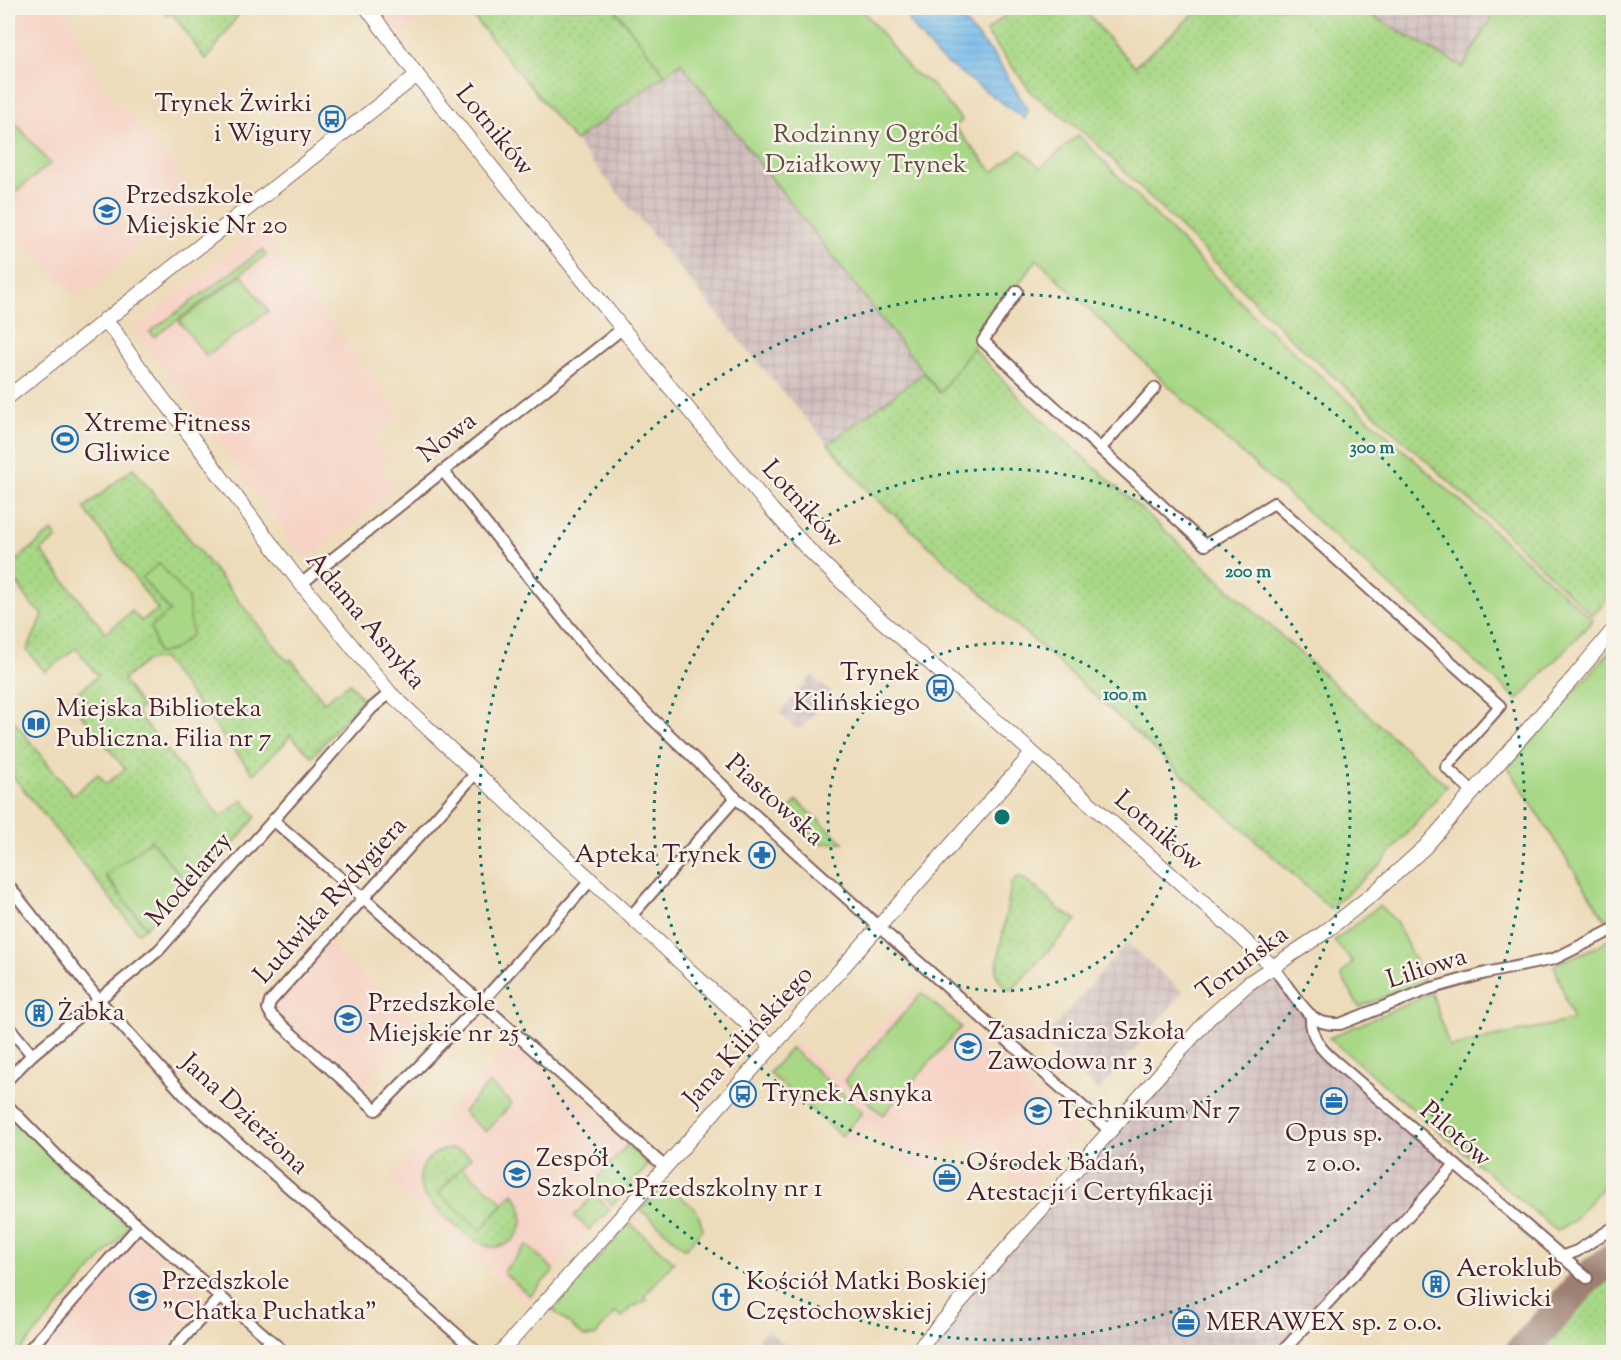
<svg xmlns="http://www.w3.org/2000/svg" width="1621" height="1360" font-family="'Sorts Mill Goudy',serif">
	<defs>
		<pattern id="industrial-grid" width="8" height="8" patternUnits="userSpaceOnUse" patternTransform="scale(1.5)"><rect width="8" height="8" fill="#d1bfbe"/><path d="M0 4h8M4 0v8" fill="none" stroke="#b5a4a3"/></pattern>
		<pattern id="grass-dots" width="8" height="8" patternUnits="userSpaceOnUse" patternTransform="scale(1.5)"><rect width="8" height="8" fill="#a8d886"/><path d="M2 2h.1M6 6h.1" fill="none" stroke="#92b974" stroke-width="1.8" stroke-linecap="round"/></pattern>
		<pattern id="water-rules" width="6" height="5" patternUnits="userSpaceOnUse" patternTransform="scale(1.5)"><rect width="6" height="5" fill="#74baeb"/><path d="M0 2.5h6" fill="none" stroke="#669fca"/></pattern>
	</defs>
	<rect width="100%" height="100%" fill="#f7f3e8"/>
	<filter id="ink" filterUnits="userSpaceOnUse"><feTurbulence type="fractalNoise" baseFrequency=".0167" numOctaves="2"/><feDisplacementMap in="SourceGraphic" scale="12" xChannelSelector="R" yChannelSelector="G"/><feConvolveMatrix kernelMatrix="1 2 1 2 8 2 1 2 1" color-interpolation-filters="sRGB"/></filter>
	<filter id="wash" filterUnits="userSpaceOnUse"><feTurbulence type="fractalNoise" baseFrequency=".008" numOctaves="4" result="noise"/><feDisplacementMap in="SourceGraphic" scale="24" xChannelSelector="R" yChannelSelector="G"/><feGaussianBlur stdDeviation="1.35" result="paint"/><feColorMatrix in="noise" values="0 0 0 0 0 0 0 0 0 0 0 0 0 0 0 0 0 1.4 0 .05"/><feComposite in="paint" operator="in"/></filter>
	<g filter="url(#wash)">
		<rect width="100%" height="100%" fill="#eddcba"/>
		<g fill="#f6d2c4">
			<polygon points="8,8 64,8 115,108 119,109 124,106 201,201 77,297 8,230"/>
			<polygon points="373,8 437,8 395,39"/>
			<polygon points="261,228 400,416 371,437 386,459 379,465 395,488 306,560 134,328"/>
			<polygon points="328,943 418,1023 366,1086 363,1087 359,1086 279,1014 276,1007 277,1000"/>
			<polygon points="916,988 1079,1132 1026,1193 959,1133 922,1174 868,1127 851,1145 769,1073 797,1042 837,1077"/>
			<polygon points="511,1041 647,1163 647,1167 527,1302 387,1181"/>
			<polygon points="138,1240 145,1243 202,1294 205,1299 202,1306 161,1352 35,1352 130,1243"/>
		</g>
		<g fill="url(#industrial-grid)">
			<polygon points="1358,8 1497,8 1463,67"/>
			<polygon points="681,63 924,373 828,444 752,356 575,141"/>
			<polygon points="812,676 832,693 801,729 798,726 795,728 779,713"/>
			<polygon points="1127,943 1183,992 1099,1091 1042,1041"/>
			<polygon points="1274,968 1311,1015 1314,1035 1455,1165 1282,1352 916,1352 1197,1030"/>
			<polygon points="767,1329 794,1352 747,1352"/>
		</g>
		<g fill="url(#grass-dots)" stroke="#797c58" stroke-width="1.5">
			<polygon points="161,8 226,8 238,15 208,58 205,59 172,13 167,16"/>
			<polygon points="466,8 614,8 665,74 575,141"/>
			<polygon points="1013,8 1084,8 1108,38 1135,66 1201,8 1358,8 1463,67 1497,8 1613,8 1614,591 1593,616 1496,524 1292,339 1095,142 1032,93 986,32"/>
			<polygon points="972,347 1027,406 1447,786 1380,865 1330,908 869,492 828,444 924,373 940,393"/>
			<polygon points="133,468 287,661 291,659 324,702 350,683 362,699 312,757 290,735 284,744 253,774 162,658 146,661 123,680 142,707 136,712 221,817 243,800 256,817 199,885 191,889 151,840 106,877 146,927 138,933 8,770 8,714 73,795 98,774 106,784 125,769 69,699 98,676 76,648 45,672 27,650 43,615 32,605 8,570 8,567 52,531 57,538 41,551 106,633 132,611 141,621 158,610 84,508"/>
			<path d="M1020,877L1027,880L1061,911L1077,920L1012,990C1005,989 998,981 996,973L1011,885L1016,878Z"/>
			<path d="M454,1149L463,1152L471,1157L439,1193L481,1230L513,1193C533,1216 519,1253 487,1246C475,1244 429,1205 423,1193C420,1186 419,1178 421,1171C426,1156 439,1149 454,1149Z"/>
			<polygon points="1613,1257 1613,1352 1521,1352 1587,1278"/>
		</g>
		<g fill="#a8d886" stroke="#797c58" stroke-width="1.5">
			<polygon points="614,8 861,8 912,72 929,82 962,120 955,127 993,172 1021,150 1041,168 1078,135 1256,318 1593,620 1518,700 1200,416 1037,259 940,393 681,63 665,74"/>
			<polygon points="14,121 50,164 8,198 8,126"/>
			<polygon points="262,250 266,255 154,337 150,332"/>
			<polygon points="242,275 268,311 206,356 179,321"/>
			<polygon points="159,563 188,597 192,635 173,650 158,654 151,627 170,611 142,578"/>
			<polygon points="1613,648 1614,914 1606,921 1508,767"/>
			<polygon points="797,801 843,842 820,844 785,813"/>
			<polygon points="151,840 191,889 146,927 106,876"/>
			<polygon points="1379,906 1396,921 1424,981 1359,1007 1341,975 1353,962 1334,941"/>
			<polygon points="1613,937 1613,1175 1571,1223 1557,1231 1329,1038 1432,993 1449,1047 1573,1020 1554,965 1598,946"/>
			<polygon points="922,993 961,1027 883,1115 844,1081"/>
			<polygon points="791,1048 863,1112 841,1136 769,1073"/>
			<polygon points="489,1083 512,1103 486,1132 463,1112"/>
			<polygon points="8,1112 63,1170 129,1227 19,1352 8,1352"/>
			<polygon points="627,1145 647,1163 647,1167 612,1205 597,1191 599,1188 594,1182"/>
			<polygon points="462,1167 504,1203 481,1230 439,1193"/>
			<polygon points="666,1183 697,1211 703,1229 685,1249 641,1210"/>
			<polygon points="594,1195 610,1209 590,1230 574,1216"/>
			<polygon points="630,1223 674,1262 644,1296 648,1300 632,1307 622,1317 616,1312 595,1336 584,1337 553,1310"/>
			<polygon points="527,1245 554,1270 530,1296 503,1272"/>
		</g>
		<polygon fill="url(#water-rules)" stroke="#5f6c8b" stroke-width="1.5" points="910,8 952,8 994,55 1028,109 1025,119 937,56 908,21 914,15"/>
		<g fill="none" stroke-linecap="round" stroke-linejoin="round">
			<polyline stroke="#9c7e72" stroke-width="32" points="1521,1352 1587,1278 1614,1257"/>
		</g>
	</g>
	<g filter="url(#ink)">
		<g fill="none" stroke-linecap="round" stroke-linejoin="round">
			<defs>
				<g id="minor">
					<polyline points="1017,291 983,341 1205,545 1274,503 1500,706 1446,767 1473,792"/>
					<polyline points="1100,449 1155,388"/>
					<polyline points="443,471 596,660 641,708 736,798 870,919 1109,1130"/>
					<polyline points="301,584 623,328"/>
					<polyline points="475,774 270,1002 268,1009 272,1016 376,1110 481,1003 591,880"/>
					<polyline points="273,820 359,894 665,1167"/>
					<polyline points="8,885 98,999 188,1099 477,1352"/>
					<polyline points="630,917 736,798"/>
					<path d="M1274,968C1284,981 1304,1013 1317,1020C1324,1024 1332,1024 1340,1024L1429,989L1486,973L1554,959L1614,929"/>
					<path d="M1311,1015C1310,1032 1317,1045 1329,1056L1587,1278"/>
					<polyline points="8,1026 32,1055"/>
					<polyline points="8,1079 32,1055 159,950 372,708 390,693"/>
					<polyline points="8,1106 67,1166 139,1226 284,1352"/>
					<polyline points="1561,1257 1577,1251 1614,1227"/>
					<polyline points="27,1352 139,1226"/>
					<polyline points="171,1352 220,1297"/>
					<polyline points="260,1352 270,1341"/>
					<polyline points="1282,1352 1455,1165"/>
				</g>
				<g id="tertiary">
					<polyline points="367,8 417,75 669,386 772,510 805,546 881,620 1225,922 1274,968"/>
					<polyline points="104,320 116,333 128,352 295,576 390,693 591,880 773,1047"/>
					<polyline points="8,397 417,75"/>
					<polyline points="501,1352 1032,754"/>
					<polyline points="916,1352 1209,1018 1249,983 1325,932 1374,893 1425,847 1575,676 1614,629"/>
				</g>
			</defs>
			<use href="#minor" stroke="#83615d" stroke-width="14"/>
			<use href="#tertiary" stroke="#83615d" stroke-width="16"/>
			<use href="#minor" stroke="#fff" stroke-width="10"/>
			<use href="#tertiary" stroke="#fff" stroke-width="14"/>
		</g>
	</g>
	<g fill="none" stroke="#0f766e" stroke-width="3" stroke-dasharray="3 6">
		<circle cx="1002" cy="817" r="174"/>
		<circle cx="1002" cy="817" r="348"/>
		<circle cx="1002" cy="817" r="523"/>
	</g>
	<defs>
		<symbol id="bus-ring" viewBox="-11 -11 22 22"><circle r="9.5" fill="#f7f3e8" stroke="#1f6fb2" stroke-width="1.5"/><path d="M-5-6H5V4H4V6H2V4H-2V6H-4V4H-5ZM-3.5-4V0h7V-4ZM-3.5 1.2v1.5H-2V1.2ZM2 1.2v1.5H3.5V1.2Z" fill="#1f6fb2"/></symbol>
		<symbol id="school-ring" viewBox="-11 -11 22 22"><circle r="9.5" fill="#f7f3e8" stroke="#1f6fb2" stroke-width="1.5"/><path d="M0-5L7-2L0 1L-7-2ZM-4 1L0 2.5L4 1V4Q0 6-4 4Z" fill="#1f6fb2"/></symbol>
		<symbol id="stadium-ring" viewBox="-11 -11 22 22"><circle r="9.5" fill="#f7f3e8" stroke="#1f6fb2" stroke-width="1.5"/><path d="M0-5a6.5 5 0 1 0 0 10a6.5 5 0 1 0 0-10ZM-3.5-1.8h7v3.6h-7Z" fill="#1f6fb2"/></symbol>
		<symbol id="library-ring" viewBox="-11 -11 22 22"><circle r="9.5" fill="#f7f3e8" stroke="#1f6fb2" stroke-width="1.5"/><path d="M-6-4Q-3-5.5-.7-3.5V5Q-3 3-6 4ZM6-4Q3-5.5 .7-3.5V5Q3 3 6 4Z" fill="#1f6fb2"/></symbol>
		<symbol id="pharmacy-ring" viewBox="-11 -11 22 22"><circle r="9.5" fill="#f7f3e8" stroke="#1f6fb2" stroke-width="1.5"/><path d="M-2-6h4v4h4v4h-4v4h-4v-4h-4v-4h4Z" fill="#1f6fb2"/></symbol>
		<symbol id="building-ring" viewBox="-11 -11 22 22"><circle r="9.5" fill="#f7f3e8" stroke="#1f6fb2" stroke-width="1.5"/><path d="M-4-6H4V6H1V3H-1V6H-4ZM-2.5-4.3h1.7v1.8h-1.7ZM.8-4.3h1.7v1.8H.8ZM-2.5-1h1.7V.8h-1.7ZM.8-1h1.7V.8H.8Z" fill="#1f6fb2"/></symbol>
		<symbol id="office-ring" viewBox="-11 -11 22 22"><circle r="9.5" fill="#f7f3e8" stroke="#1f6fb2" stroke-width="1.5"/><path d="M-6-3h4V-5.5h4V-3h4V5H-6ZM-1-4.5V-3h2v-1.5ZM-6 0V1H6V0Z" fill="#1f6fb2"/></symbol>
		<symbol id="church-ring" viewBox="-11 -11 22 22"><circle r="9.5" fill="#f7f3e8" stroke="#1f6fb2" stroke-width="1.5"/><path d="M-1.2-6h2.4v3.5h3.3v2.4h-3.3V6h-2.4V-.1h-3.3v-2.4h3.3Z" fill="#1f6fb2"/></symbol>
	</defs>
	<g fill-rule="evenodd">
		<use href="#bus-ring" x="317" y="104" width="30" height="30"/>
		<use href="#school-ring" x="92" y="196" width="30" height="30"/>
		<use href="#stadium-ring" x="50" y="424" width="30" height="30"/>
		<use href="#bus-ring" x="925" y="673" width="30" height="30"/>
		<use href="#library-ring" x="21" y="709" width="30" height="30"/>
		<use href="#pharmacy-ring" x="747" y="840" width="30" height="30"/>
		<use href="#building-ring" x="24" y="998" width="30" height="30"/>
		<use href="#school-ring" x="333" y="1004" width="30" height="30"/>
		<use href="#school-ring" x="953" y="1032" width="30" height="30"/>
		<use href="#bus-ring" x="728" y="1079" width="30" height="30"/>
		<use href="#office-ring" x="1319" y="1086" width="30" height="30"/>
		<use href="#school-ring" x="1023" y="1096" width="30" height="30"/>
		<use href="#school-ring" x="502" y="1159" width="30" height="30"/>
		<use href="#office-ring" x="932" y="1163" width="30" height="30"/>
		<use href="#building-ring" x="1421" y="1269" width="30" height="30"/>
		<use href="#school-ring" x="128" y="1282" width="30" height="30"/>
		<use href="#church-ring" x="711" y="1282" width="30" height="30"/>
		<use href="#office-ring" x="1171" y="1308" width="30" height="30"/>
	</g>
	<g text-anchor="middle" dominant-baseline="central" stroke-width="5" stroke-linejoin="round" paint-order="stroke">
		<g font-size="26" fill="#4a1f2b" stroke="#f7f3e8" text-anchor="start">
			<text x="312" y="104" text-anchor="end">Trynek Żwirki<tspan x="312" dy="30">i Wigury</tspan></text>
			<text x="126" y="196">Przedszkole<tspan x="126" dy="30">Miejskie Nr 20</tspan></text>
			<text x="84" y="424">Xtreme Fitness<tspan x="84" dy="30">Gliwice</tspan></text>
			<text x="920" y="673" text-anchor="end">Trynek<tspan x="920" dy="30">Kilińskiego</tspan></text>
			<text x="56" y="709">Miejska Biblioteka<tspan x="56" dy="30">Publiczna. Filia nr 7</tspan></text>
			<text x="742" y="855" text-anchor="end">Apteka Trynek</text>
			<text x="368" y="1004">Przedszkole<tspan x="368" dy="30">Miejskie nr 25</tspan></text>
			<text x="58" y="1013">Żabka</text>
			<text x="988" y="1032">Zasadnicza Szkoła<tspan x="988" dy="30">Zawodowa nr 3</tspan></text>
			<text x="762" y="1094">Trynek Asnyka</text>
			<text x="1058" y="1111">Technikum Nr 7</text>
			<text x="1334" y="1134" text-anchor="middle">Opus sp.<tspan x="1334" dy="30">z o.o.</tspan></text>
			<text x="536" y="1159">Zespół<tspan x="536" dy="30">Szkolno-Przedszkolny nr 1</tspan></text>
			<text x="966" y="1163">Ośrodek Badań,<tspan x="966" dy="30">Atestacji i Certyfikacji</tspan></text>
			<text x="1456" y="1269">Aeroklub<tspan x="1456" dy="30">Gliwicki</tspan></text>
			<text x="162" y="1282">Przedszkole<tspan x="162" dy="30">"Chatka Puchatka"</tspan></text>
			<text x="746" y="1282">Kościół Matki Boskiej<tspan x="746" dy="30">Częstochowskiej</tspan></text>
			<text x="1206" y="1323">MERAWEX sp. z o.o.</text>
		</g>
		<g font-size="26" fill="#4a1f2b" stroke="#f7f3e8">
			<text transform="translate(494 131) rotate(51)">Lotników</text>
			<text transform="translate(448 438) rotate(-38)">Nowa</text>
			<text transform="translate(802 505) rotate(48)">Lotników</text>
			<text transform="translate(365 621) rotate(50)">Adama Asnyka</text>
			<text transform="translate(774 801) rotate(42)">Piastowska</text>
			<text transform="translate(1158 832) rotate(41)">Lotników</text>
			<text transform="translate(190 880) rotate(-49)">Modelarzy</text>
			<text transform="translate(331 901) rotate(-48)">Ludwika Rydygiera</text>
			<text transform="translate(1243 964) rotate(-37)">Toruńska</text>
			<text transform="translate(1427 969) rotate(-18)">Liliowa</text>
			<text transform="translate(749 1037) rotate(-48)">Jana Kilińskiego</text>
			<text transform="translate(244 1115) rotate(43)">Jana Dzierżona</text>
			<text transform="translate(1455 1135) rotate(41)">Pilotów</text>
		</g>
		<g font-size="26" fill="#624d42" stroke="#f7f3e8">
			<text x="866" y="135">Rodzinny Ogród<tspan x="866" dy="30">Działkowy Trynek</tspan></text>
		</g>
	</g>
	<circle cx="1002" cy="817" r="9" fill="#0f766e" stroke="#f7f3e8" stroke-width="3"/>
	<g font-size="18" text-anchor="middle" font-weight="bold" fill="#0f766e" stroke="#f7f3e8" stroke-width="5" stroke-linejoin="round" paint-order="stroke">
		<text x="1372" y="453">300 m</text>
		<text x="1248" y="577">200 m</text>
		<text x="1125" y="700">100 m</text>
	</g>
	<rect width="1621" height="1360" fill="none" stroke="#f7f3e8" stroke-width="30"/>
</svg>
